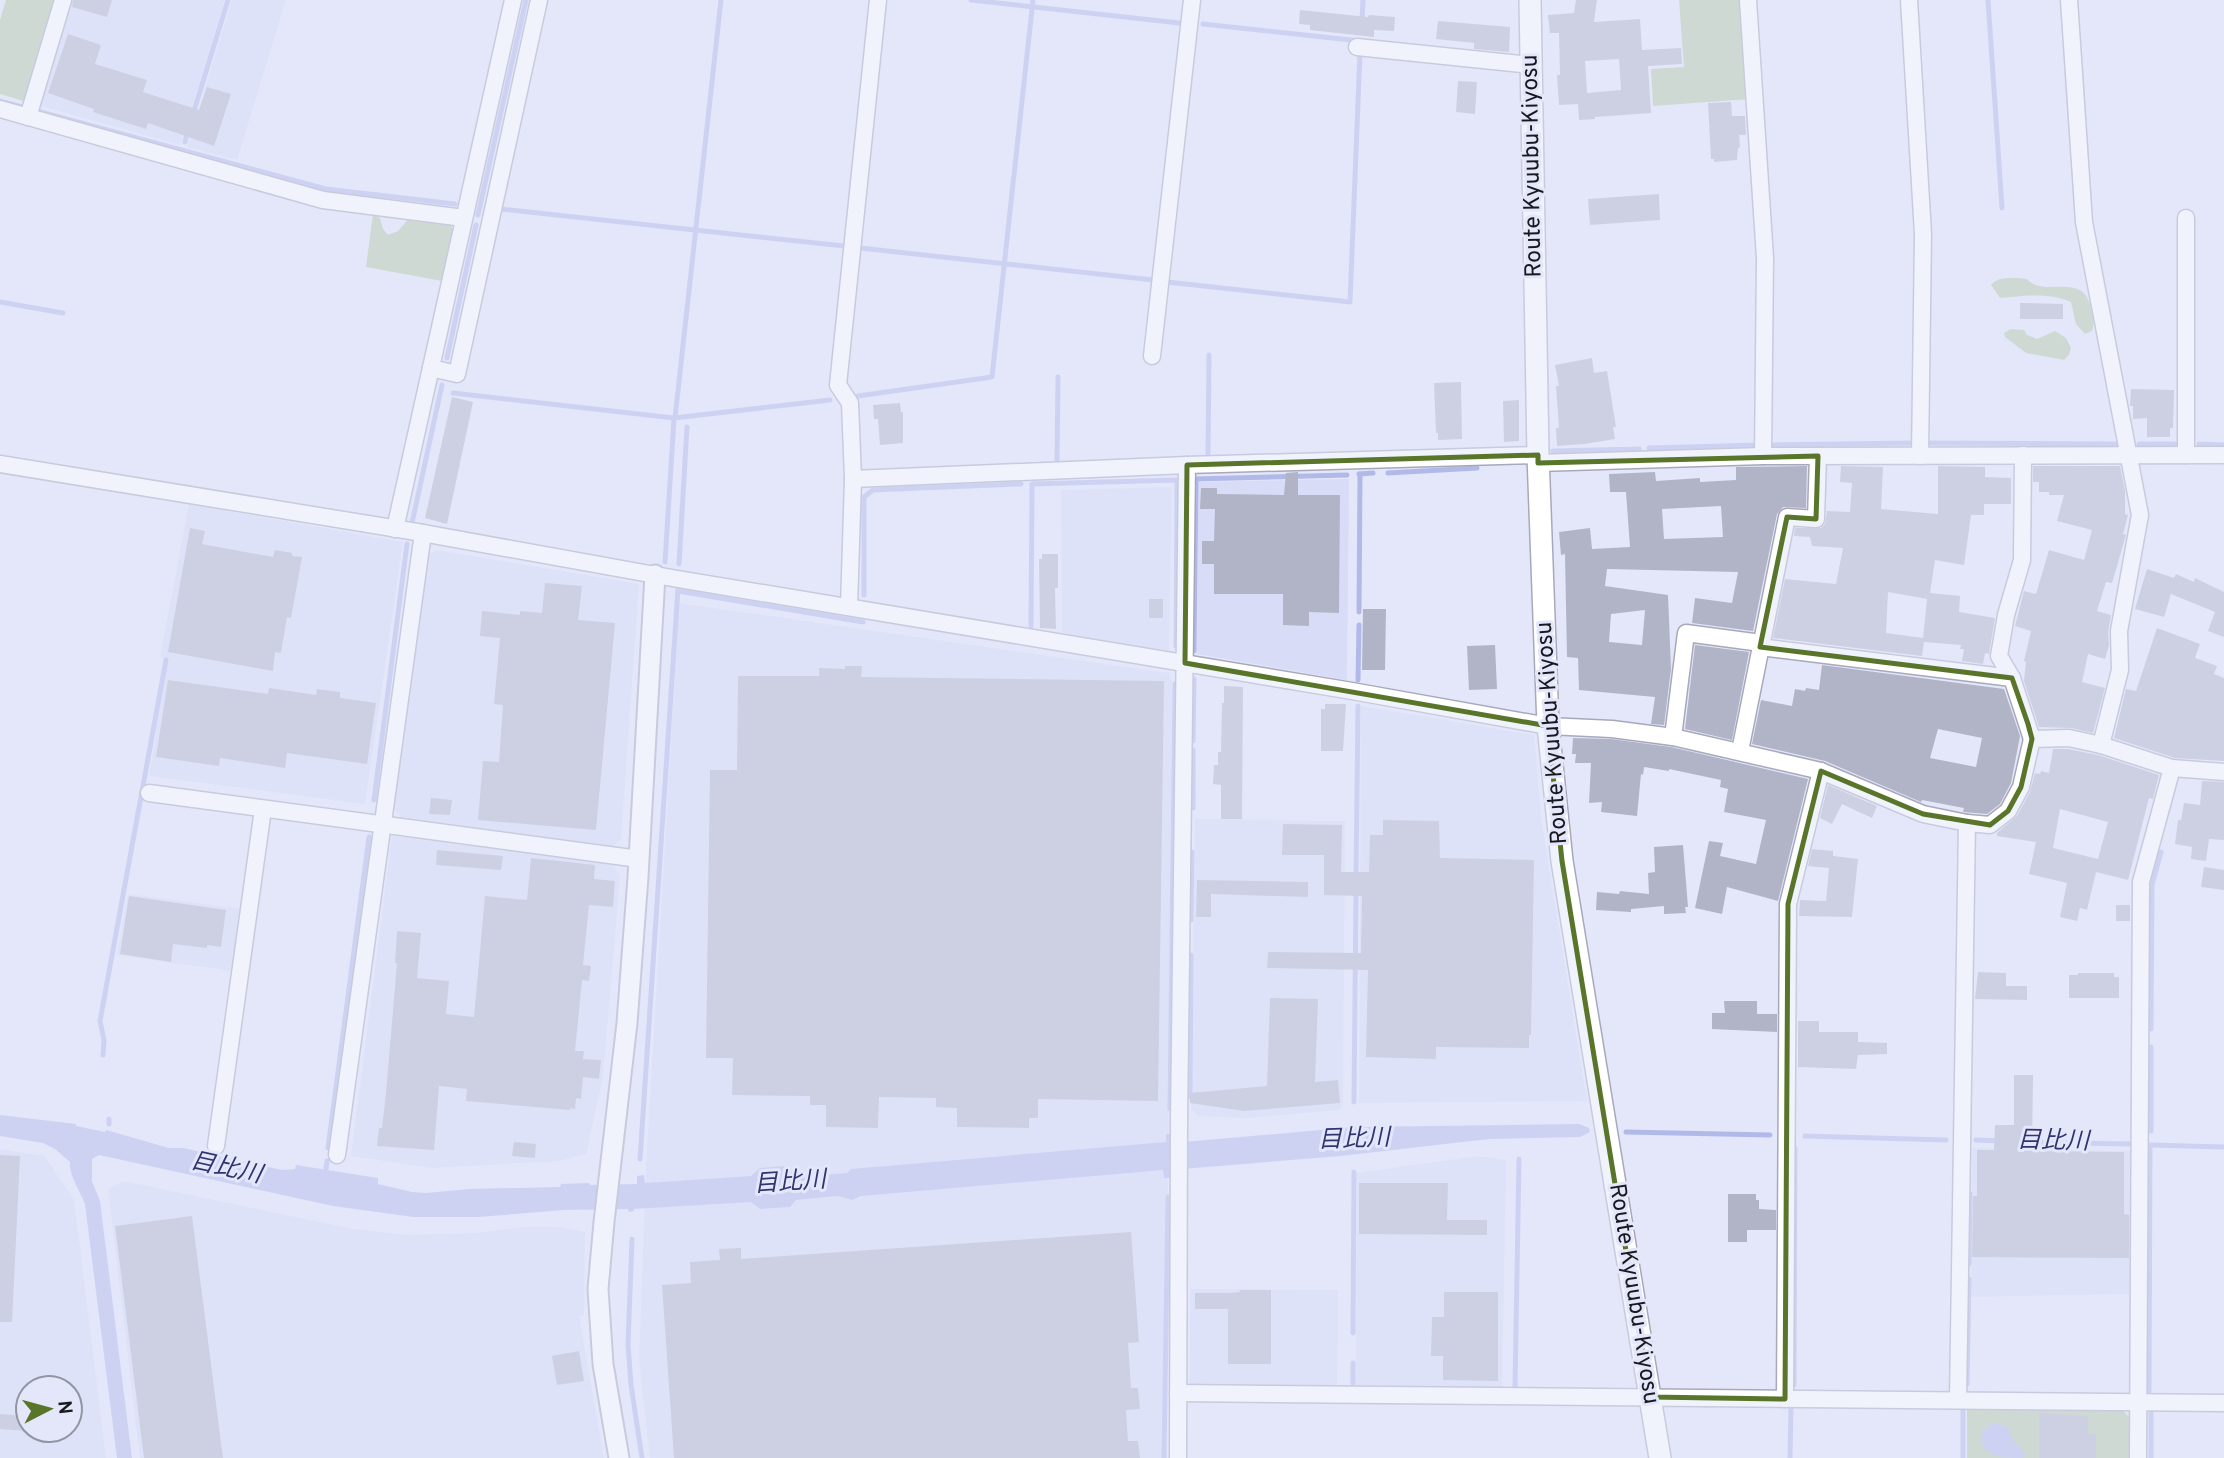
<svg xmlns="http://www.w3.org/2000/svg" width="2224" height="1458" font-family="Overpass,'Noto Sans JP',sans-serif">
	<rect width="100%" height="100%" fill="#e4e7fa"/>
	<g fill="#d8dcf6" fill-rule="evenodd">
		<polygon points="68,0 225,0 180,145 37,105"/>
		<polygon points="232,0 286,0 237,160 187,147"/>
		<polygon points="1349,479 1347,680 1197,654 1198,482"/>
		<polygon points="1172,487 1169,652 1062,633 1061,490"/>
		<polygon points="189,504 403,542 365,804 149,776 168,659 160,657"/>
		<polygon points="437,550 639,584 621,839 613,846 401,817 393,808 426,556"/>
		<polygon points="679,603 1169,673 1172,682 1166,1458 650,1458 639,1361 646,1168"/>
		<polygon points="1361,706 1534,735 1542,824 1587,1101 1359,1103"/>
		<polygon points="1195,819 1345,821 1343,1104 1340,1110 1246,1118 1199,1116 1191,1110"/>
		<polygon points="392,836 612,864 620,875 603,1077 586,1154 559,1161 432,1168 351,1156"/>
		<polygon points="128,894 241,909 232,971 117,955"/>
		<polygon points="1972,1148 2132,1151 2129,1294 1971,1297"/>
		<path d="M0,1149L44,1156L74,1199L106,1458H0ZM28,1388H70V1430H28Z"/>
		<polygon points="1478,1156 1506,1160 1502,1388 1356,1386 1357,1173"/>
		<polygon points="124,1181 353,1229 408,1235 474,1233 527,1227 559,1227 585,1232 584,1315 579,1316 604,1458 140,1458 108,1189"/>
		<polygon points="1190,1289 1338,1290 1337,1387 1190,1385"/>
	</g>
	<g fill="#b7c8a4">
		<polygon points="6,0 56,0 27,102 0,94 0,20"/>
		<polygon points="1679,0 1743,0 1750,99 1653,106 1651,69 1684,67"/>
		<polygon points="373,214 380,218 383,229 388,235 398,231 410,217 448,220 453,230 442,281 366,267"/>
		<path d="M2018,278L2027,279C2044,299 2084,270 2091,309C2093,317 2095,323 2092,331L2085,334L2076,324L2071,302C2049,292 2023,296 2000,298L1991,285C1997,277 2009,278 2018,278Z"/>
		<polygon points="2011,329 2024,330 2027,335 2037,339 2055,331 2066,338 2071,348 2069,355 2064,360 2026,353 2005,337 2004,333"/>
		<polygon points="1967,1408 2122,1410 2129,1417 2130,1458 1967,1458"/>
	</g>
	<g fill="#b1b9e9">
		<path d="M0,1115L76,1124V1126L105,1132L106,1130L169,1148H183L282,1170L295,1169L296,1165L378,1178V1184L412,1192L426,1193L469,1189L560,1187L561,1184L589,1183L590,1185L637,1184V1176L644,1175L645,1183L751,1176L760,1168L785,1166L798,1177L847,1173L851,1169L1166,1142V1134H1171L1172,1143L1354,1127L1579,1124L1589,1128L1590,1132L1580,1137L1489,1139L1341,1156L1170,1170V1178H1164L1163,1170L861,1196L852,1200L838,1196L796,1200L790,1207L760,1209L751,1202L634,1209V1211L629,1212L628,1209L564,1210L479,1217H413L333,1206L99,1155L92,1159V1181L100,1201L132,1458H117L85,1204C81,1193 68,1173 70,1162L55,1149L43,1143L0,1136Z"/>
		<path d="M1997,1423L2009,1428L2013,1440L2024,1452V1458C2006,1458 1977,1458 1982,1433L1991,1424Z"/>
	</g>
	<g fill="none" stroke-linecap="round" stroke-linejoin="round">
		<g stroke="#b1b9e9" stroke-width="5">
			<polyline points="971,0 1179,23"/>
			<polyline points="1988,0 2002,208"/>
			<polyline points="1362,21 1363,0"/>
			<polyline points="1203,24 1360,41"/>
			<polyline points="0,101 326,189 455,204"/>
			<polyline points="193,114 228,0"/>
			<polyline points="185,142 188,130"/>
			<polyline points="500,209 844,246"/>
			<polyline points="478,215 526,0"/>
			<polyline points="860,248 1153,280"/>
			<polyline points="1167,282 1350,302 1360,53"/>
			<polyline points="0,302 63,313"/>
			<polyline points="447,358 476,225"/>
			<polyline points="453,393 674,418 830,400"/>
			<polyline points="858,396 992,377 1033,0"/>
			<polyline points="675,418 721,0"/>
			<polyline points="1925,443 2115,444"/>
			<polyline points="2139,444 2175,444"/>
			<polyline points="2199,444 2224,445"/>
			<polyline points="1768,445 1914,443"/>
			<polyline points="1649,448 1758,445"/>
			<polyline points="1553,451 1639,449"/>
			<polyline points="1208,455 1209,355"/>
			<polyline points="1057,461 1058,377"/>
			<polyline points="1388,473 1477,468"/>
			<polyline points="1359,474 1373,473"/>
			<polyline points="1194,479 1347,475"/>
			<polyline points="412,523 442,385"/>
			<polyline points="665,562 674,418"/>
			<polyline points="679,564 687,427"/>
			<polyline points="678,591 863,622"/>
			<polyline points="864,595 864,497 873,490 1021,484"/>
			<polyline points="1359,612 1360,474"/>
			<polyline points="1031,626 1032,484 1177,480 1176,646"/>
			<polyline points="1194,651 1196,479"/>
			<polyline points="1358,680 1359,625"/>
			<polyline points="1193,741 1194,679"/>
			<polyline points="374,800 407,544"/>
			<polyline points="1193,808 1193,750"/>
			<polyline points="1356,878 1358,706"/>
			<polyline points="1191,920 1192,852"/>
			<polyline points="2151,1029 2152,885 2161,852"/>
			<polyline points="103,1055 104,1040 100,1021 166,660"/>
			<polyline points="1190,1097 1191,955"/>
			<polyline points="1354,1102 1356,891"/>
			<polyline points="1170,1109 1175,684"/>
			<polyline points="109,1124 109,1119"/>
			<polyline points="2151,1131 2151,1047"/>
			<polyline points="1626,1132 1770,1135"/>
			<polyline points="1805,1136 1946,1140"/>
			<polyline points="1976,1140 2002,1141"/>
			<polyline points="2025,1142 2131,1144"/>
			<polyline points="2150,1145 2224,1147"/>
			<polyline points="328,1148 369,837"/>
			<polyline points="640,1159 678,589"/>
			<polyline points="325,1176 327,1161"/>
			<polyline points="632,1239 628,1344 631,1385 642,1458"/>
			<polyline points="1969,1264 1970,1194"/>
			<polyline points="1353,1333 1354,1172"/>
			<polyline points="1353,1383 1353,1363"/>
			<polyline points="1967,1384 1969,1279"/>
			<polyline points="1794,1385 1795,1148"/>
			<polyline points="1515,1387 1519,1159"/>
			<polyline points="2149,1391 2150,1145"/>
			<polyline points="2151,1411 2151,1458"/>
			<polyline points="1164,1458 1168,1197"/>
			<polyline points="1790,1458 1791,1405"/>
			<polyline points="1963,1458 1963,1408"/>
		</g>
	</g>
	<g fill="#b1b4c6" fill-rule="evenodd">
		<polygon points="73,0 112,0 107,17 72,7"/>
		<path d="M1576,0H1597L1594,22L1640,19L1642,50L1681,48L1682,64L1648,66L1651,113L1595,117V119L1579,120L1578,104L1559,105L1557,75H1560L1559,33H1550L1548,15L1574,13ZM1619,59L1621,90L1587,93L1585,61Z"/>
		<polygon points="1300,10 1368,17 1369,15 1395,17 1394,31 1374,30 1374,37 1310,30 1310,25 1299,24"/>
		<polygon points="1438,21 1510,27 1509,52 1474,49 1474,43 1436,39"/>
		<polygon points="68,34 101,45 95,64 147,80 143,92 199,110 207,87 231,94 214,146 148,123 146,129 93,112 94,109 48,93"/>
		<polygon points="1458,81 1477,82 1475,114 1456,112"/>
		<polygon points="1731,102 1732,116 1745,116 1746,135 1739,135 1740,147 1738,148 1737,160 1714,162 1714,159 1711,159 1708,103"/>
		<polygon points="1659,194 1660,220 1590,225 1588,199"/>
		<polygon points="2020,303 2063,304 2063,319 2020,319"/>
		<polygon points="1592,358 1594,373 1607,371 1616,427 1613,427 1615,439 1584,444 1557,446 1556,428 1559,428 1556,386 1559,386 1555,365"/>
		<polygon points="1461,382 1462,439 1438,440 1438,433 1436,433 1434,383"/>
		<polygon points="2131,389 2174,390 2173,428 2170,428 2170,437 2147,437 2147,418 2133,419 2133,406 2130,406"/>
		<polygon points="452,397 473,402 447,524 425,518"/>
		<polygon points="1519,400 1519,441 1504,442 1503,401"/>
		<polygon points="900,403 901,412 903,412 903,443 880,445 878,419 874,419 873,405"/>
		<path d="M1807,466L1806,508L1783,507L1777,514L1753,631L1692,623L1695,598L1732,603L1738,572L1607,569L1605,586L1668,595L1671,669L1664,725L1651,724L1655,697L1579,690L1578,658L1567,657L1565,554L1561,555L1559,532L1590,528L1592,549L1630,547L1626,492H1610L1609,474L1655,472L1656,481L1700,478V482L1736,480V467ZM1721,506L1723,537L1664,539L1662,509ZM1645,610L1642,645L1609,642L1611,614Z"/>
		<path d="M1841,466L1883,467L1881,509L1938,514V466L1985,467V477L2011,478V504H1984V515H1971L1964,565L1935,560L1930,593L1960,596L1959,612L1995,618L1989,654L1985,653L1983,664L1962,661L1964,649H1960L1961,645L1924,642L1922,656L1773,638L1785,579L1836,584L1843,548L1812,546L1810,537L1794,536L1795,528H1821L1825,524L1827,511L1850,512L1852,483L1840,482ZM1888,592L1927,599L1923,638L1886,633Z"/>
		<polygon points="2033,466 2120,466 2125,491 2125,514 2128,515 2123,534 2126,535 2112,583 2106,582 2097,611 2111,615 2108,633 2109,645 2105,659 2088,654 2082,682 2105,688 2093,733 2071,728 2039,727 2024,681 2026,662 2024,661 2031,631 2015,626 2024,591 2036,594 2049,550 2084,560 2092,530 2057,521 2064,495 2049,495 2049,492 2039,492 2039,482 2033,482"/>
		<polygon points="1298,472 1298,495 1340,495 1339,613 1309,612 1309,626 1283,625 1283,594 1214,594 1214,564 1202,564 1202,541 1214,541 1215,509 1200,509 1201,488 1217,488 1217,494 1284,495 1286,473"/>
		<polygon points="190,528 205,531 202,544 273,557 275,550 292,553 292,556 302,557 291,618 287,617 281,653 275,652 273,671 168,652"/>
		<polygon points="1042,554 1058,554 1058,588 1055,588 1056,629 1040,628 1039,559 1042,559"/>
		<polygon points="2147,569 2174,578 2176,574 2194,582 2195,578 2224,592 2224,637 2208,631 2215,612 2171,594 2164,617 2135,609"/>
		<polygon points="545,583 582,586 578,620 615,623 596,830 478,820 483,761 499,762 503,705 494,704 500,638 480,636 482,611 520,615 520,611 542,613"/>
		<rect x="1149" y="599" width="14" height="19"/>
		<polygon points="1363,609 1386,609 1385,670 1362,670"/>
		<polygon points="2157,628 2200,644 2195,658 2217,666 2214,674 2224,678 2224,761 2175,758 2114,738 2126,689 2136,691"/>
		<polygon points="1495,645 1497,689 1469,690 1467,646"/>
		<polygon points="1695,645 1749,652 1732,740 1685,729"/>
		<path d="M1822,665L2004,689L2020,736L2011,783L2000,804L1987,814L1963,812L1964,808L1922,800L1921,802L1825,761L1752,744L1761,700L1792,706L1795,689L1805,691L1806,688L1819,690ZM1938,729L1982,738L1976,767L1930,758Z"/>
		<polygon points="845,666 862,666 861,677 1164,681 1158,1101 1038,1099 1038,1118 1029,1118 1029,1128 957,1127 957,1108 936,1107 936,1098 879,1097 878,1128 826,1127 826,1105 810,1105 810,1096 732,1095 733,1058 706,1058 710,770 737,770 738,676 819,676 819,668 845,669"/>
		<polygon points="168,680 268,694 269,688 316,695 317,689 340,692 340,698 376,703 367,764 287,753 285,768 220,758 219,766 156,757"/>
		<polygon points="1224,686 1243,687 1242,819 1221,819 1221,785 1213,784 1214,765 1218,765 1218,752 1221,752 1222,703 1224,703"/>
		<polygon points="1325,704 1346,704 1343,751 1321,751 1321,709 1325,709"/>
		<polygon points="1573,738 1611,739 1671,747 1808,779 1778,901 1727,887 1722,914 1695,908 1709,841 1723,843 1720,856 1756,864 1766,820 1724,812 1728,789 1720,787 1721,780 1669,769 1669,771 1644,767 1643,775 1641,774 1637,816 1601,812 1602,802 1589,803 1591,763 1575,763 1576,754 1572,754"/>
		<path d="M2053,749H2068L2098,755L2159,775L2153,799L2149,798L2128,880L2096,872L2087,910L2080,908L2077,921L2060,917L2067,883L2029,874L2036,842L1997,836V833L2017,816L2030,792L2035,773L2040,774L2041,771L2049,773ZM2060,809L2108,822L2098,859L2053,848Z"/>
		<polygon points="2202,781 2224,782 2224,840 2209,839 2206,861 2191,859 2192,847 2175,844 2178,820 2181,820 2184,803 2200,805"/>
		<polygon points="1828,785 1877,806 1872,818 1842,804 1832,824 1820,818"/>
		<polygon points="431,798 452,800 450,815 429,814"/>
		<polygon points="1383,820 1439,821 1440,858 1534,860 1531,1035 1529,1035 1529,1048 1436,1047 1436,1059 1366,1057 1368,970 1267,968 1268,952 1361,953 1362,896 1324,895 1324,855 1282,855 1283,824 1342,825 1341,872 1369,872 1370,835 1383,835"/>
		<polygon points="1683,845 1688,907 1685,907 1686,913 1664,914 1664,906 1631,909 1631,912 1596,910 1597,892 1619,894 1620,891 1649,894 1648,873 1655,872 1654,847"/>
		<polygon points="1812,849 1833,851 1833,856 1858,859 1852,917 1799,916 1800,900 1826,901 1829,868 1808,866"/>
		<polygon points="437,850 503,856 501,870 436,865"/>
		<polygon points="531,858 595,865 594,879 615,881 613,907 589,905 583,965 591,966 589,981 582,980 575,1051 584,1051 583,1059 601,1060 599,1079 583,1077 581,1099 576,1098 575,1109 570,1108 570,1110 466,1101 467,1089 439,1086 434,1150 377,1146 379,1128 382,1128 386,1093 397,963 395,963 397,931 421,933 417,978 449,981 446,1014 474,1017 485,896 527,900"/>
		<polygon points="2204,867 2224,870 2224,890 2201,887"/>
		<polygon points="1197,880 1308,882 1308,897 1211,894 1211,917 1196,917"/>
		<polygon points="129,896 226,910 221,947 207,945 207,948 173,944 171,962 120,954"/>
		<rect x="2116" y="905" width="14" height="16"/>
		<polygon points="1978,972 2006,973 2006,986 2027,986 2027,1000 1975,999"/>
		<polygon points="2078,973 2114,973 2114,977 2119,977 2119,998 2069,998 2069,975 2078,975"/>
		<polygon points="1270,998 1318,999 1315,1082 1338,1080 1340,1103 1244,1111 1190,1103 1190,1093 1267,1086"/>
		<polygon points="1724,1001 1757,1001 1757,1014 1777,1014 1777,1032 1712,1029 1712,1013 1725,1013"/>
		<polygon points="1798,1021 1819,1021 1819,1032 1858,1032 1858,1042 1887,1043 1887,1054 1858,1055 1856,1069 1798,1067"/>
		<polygon points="2014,1075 2033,1075 2032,1151 2124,1152 2124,1214 2129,1215 2129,1258 1972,1257 1973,1196 1977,1196 1977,1150 1994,1150 1995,1125 2014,1125"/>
		<polygon points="514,1142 536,1144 535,1158 512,1156"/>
		<polygon points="0,1155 20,1156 12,1322 0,1322"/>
		<polygon points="1359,1183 1448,1183 1447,1220 1487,1220 1487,1235 1359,1234"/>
		<polygon points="1728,1194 1756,1194 1756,1200 1759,1200 1759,1209 1776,1210 1776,1230 1747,1230 1747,1242 1728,1242"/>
		<polygon points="192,1216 223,1458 144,1458 115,1226"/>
		<polygon points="1131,1232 1139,1342 1128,1343 1131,1388 1138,1388 1140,1409 1126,1410 1128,1441 1138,1441 1140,1458 674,1458 662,1285 691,1283 690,1262 720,1260 719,1249 741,1248 741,1259"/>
		<polygon points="1239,1290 1271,1290 1271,1364 1228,1364 1228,1309 1195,1309 1195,1293 1228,1293 1240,1292"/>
		<polygon points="1444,1292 1498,1292 1498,1381 1443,1380 1443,1356 1431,1356 1432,1317 1444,1317"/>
		<polygon points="579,1351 584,1381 557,1385 552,1356"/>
		<polygon points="2039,1413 2088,1416 2088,1434 2096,1434 2096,1458 2039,1458"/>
		<polygon points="0,1414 28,1416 28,1431 0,1429"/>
	</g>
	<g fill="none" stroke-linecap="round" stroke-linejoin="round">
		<defs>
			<g id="minor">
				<polyline points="1748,0 1765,258 1763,456"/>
				<polyline points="1909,0 1923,234 1920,456"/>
				<polyline points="2069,0 2084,222 2140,515 2119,631 2120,670 2101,745"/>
				<polyline points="1357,47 1531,65"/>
				<polyline points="0,109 323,200 464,218"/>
				<polyline points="28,117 63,0"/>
				<polyline points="1152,356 1192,0"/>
				<polyline points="431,368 457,374 539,0"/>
				<polyline points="2023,455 2022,560 2006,615 1999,656 2012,678 2032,739"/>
				<polyline points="2186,455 2186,218"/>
				<polyline points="1538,463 1763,456 2224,455"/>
				<polyline points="0,464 417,532 672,578 1352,691 1548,726 1612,729 1673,737 1821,771 1923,814 1967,823 1990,825 2008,811 2021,787 2032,739 2069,738 2101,745 2172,768 2224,772"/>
				<polyline points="853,479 1187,465 1538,455"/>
				<polyline points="395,529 513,0"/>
				<polyline points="849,607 853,479 850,403 838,385 878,0"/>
				<polyline points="1760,647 2012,678"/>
				<polyline points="1673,737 1686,633 1761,643"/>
				<polyline points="1740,751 1787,517 1816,519 1818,456"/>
				<polyline points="149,793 639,859"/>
				<polyline points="216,1146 263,809"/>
				<polyline points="337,1155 423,533"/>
				<polyline points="1178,1393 2224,1403"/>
				<polyline points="1785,1399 1788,904 1821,771"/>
				<polyline points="1958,1400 1967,823"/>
				<polyline points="1178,1458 1179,1122 1187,465"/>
				<polyline points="2138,1458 2141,882 2172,768"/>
			</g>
			<polyline id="tertiary" points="619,1458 603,1364 598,1289 604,1222 627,1023 638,877 655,575"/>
			<polyline id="secondary" points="1530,0 1538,455 1548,726 1562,861 1660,1458"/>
		</defs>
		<use href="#minor" stroke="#a7a9bb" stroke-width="19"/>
		<use href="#tertiary" stroke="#a7a9bb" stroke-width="23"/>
		<use href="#secondary" stroke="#a7a9bb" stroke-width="24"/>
		<use href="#minor" stroke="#fff" stroke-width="16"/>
		<use href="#tertiary" stroke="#fff" stroke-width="19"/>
		<use href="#secondary" stroke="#fff" stroke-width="21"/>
	</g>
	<path d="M0 0H2224V1458H0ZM1538,455V463L1818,456L1816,519L1787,517L1760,647L2012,678L2028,724L2032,739L2021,787L2008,811L1990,825L1923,814L1821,771L1788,904L1785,1399L1650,1397L1562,861L1548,726L1185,663L1187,465Z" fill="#e4e7fa" fill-opacity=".55" fill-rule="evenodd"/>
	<path fill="none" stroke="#58752a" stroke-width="5" stroke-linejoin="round" d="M1538,455V463L1818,456L1816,519L1787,517L1760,647L2012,678L2028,724L2032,739L2021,787L2008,811L1990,825L1923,814L1821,771L1788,904L1785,1399L1650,1397L1562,861L1548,726L1185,663L1187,465Z"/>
	<g text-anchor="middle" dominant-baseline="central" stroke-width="6" stroke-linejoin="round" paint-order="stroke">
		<g font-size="23" fill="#18191f" stroke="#e4e7fa">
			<text transform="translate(1533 166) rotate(-91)">Route Kyuubu-Kiyosu</text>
			<text transform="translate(1553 733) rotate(-94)">Route Kyuubu-Kiyosu</text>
			<text transform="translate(1633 1294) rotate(81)">Route Kyuubu-Kiyosu</text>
		</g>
		<g font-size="24" font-style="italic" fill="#31346f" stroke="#e4e7fa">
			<text transform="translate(1354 1140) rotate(-2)">目比川</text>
			<text transform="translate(2053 1142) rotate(1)">目比川</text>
			<text transform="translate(226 1169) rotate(12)">目比川</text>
			<text transform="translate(790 1183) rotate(-4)">目比川</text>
		</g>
	</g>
	<g transform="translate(49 1409) rotate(84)"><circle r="33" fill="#e4e7fa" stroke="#9295a2" stroke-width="2"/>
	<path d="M0-5L12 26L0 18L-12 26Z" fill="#58752a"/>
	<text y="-10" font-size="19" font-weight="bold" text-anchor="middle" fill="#18191f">N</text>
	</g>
</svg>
